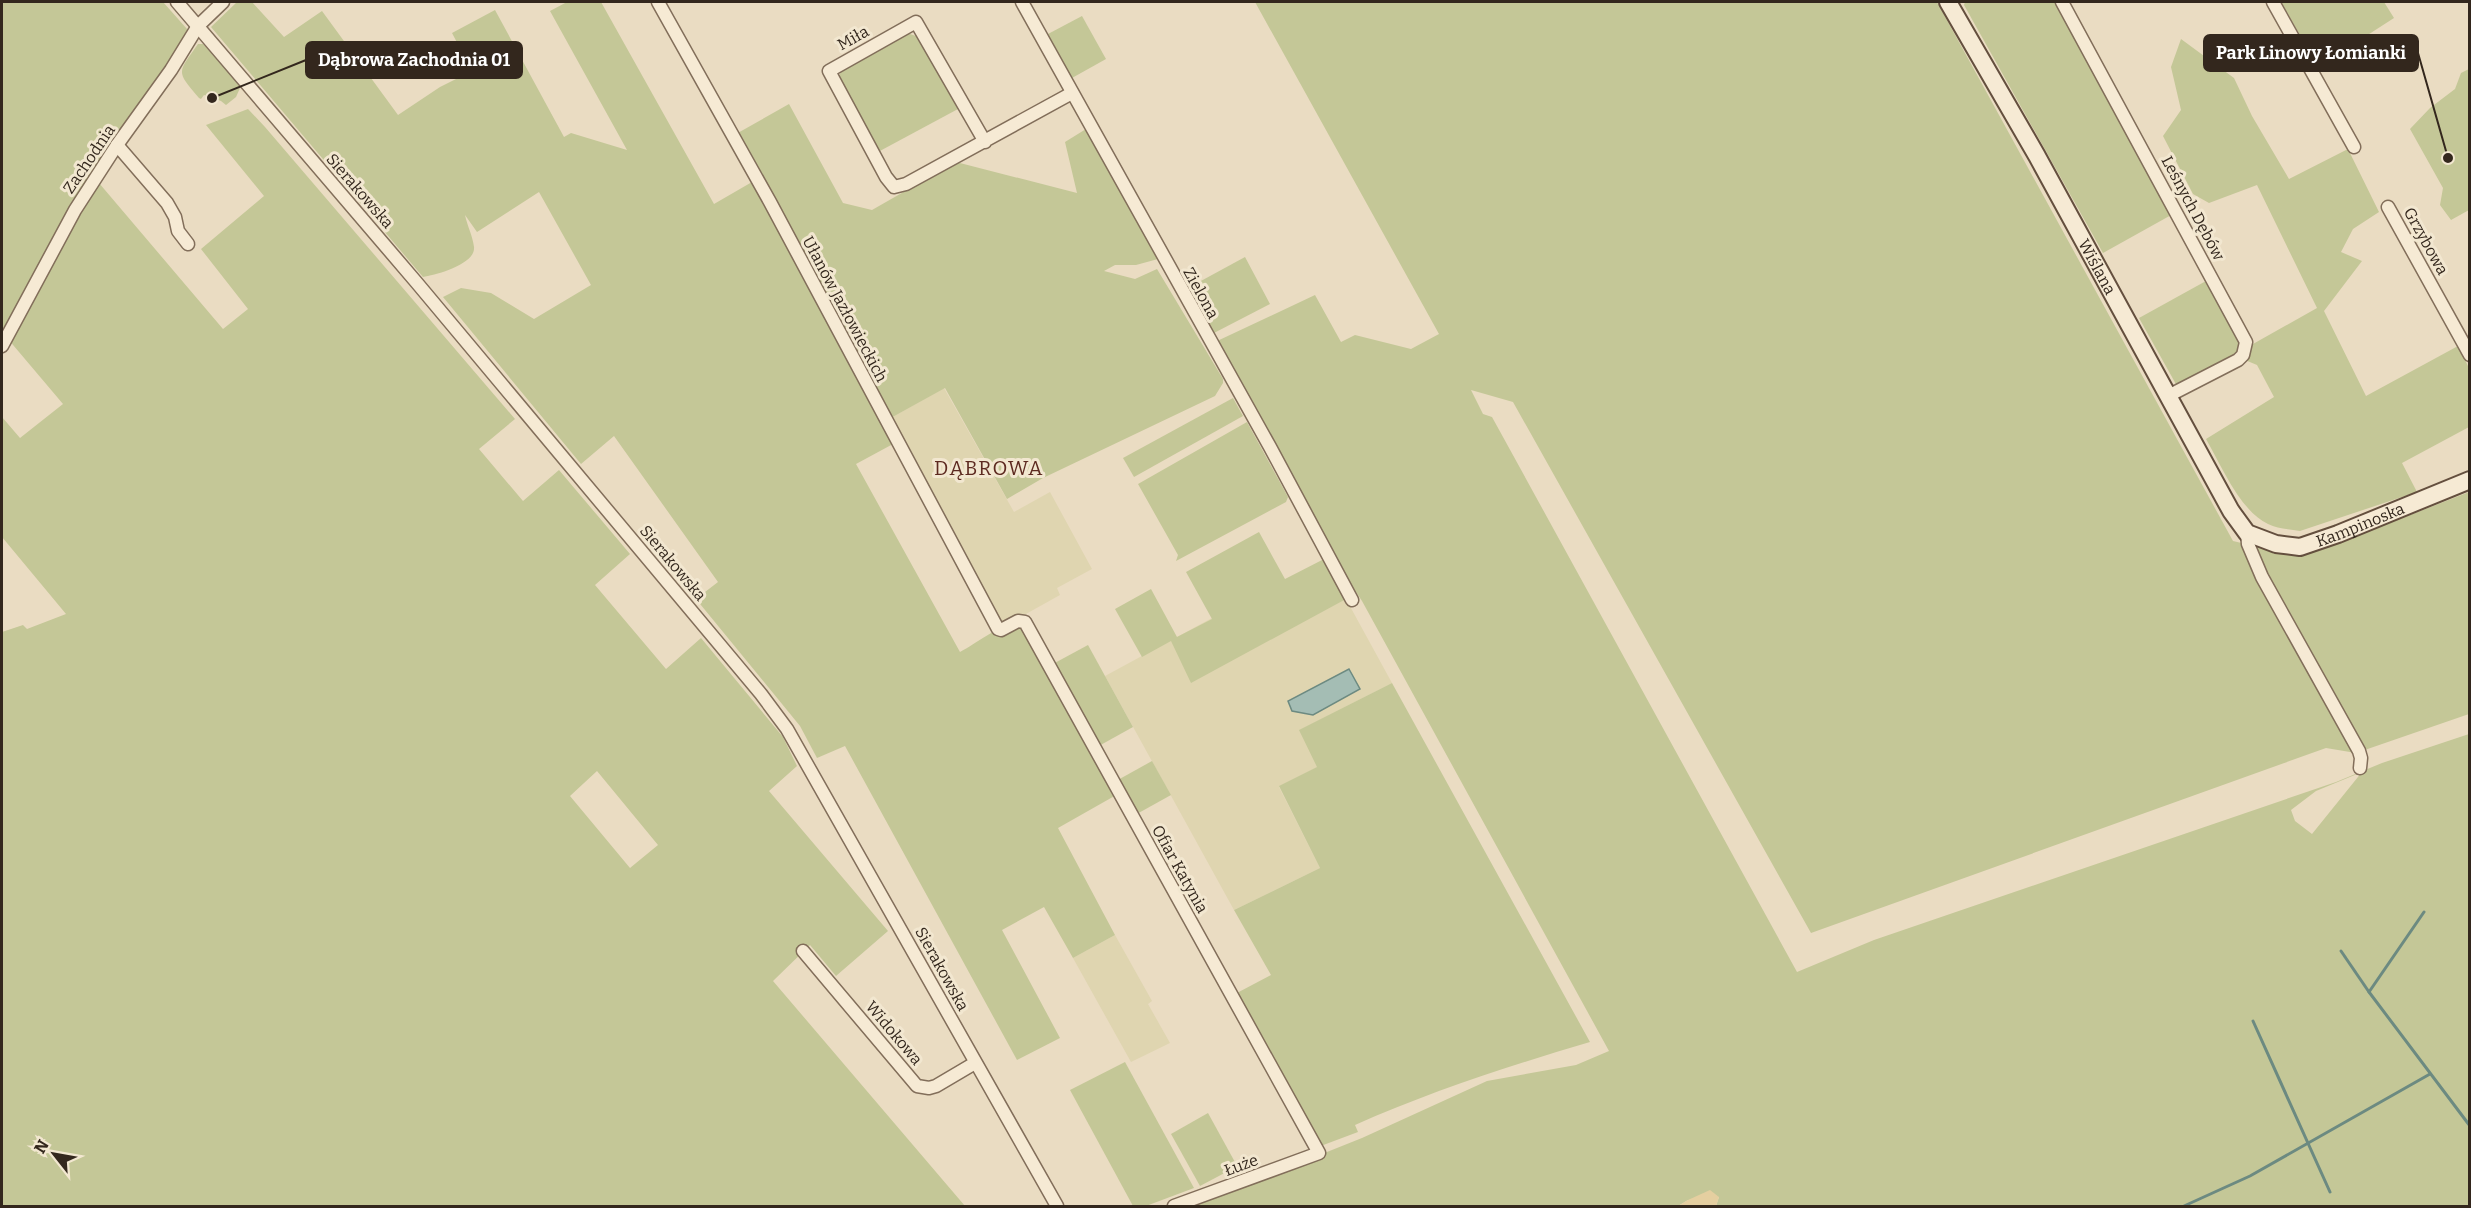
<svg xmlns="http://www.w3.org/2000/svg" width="2471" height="1208" font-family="Bitter,serif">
	<rect width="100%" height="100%" fill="#eadcc2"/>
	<g fill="#dfd5b0">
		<polygon points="944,388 1014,512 1050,492 1092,569 1057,588 1060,595 1001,628 889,419"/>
		<polygon points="1346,599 1392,683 1300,730 1318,767 1279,787 1320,868 1234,910 1105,676 1212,618"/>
		<polygon points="1115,935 1152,1001 1148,1004 1170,1043 1131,1062 1073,958"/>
	</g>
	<g fill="#c4c797" fill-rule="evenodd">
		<polygon points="2,2 163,2 187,29 187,34 179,52 70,209 2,332"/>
		<path d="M237,2H252L284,37L322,11L398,115L440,87L472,71L452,33L495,10L564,137L571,133L627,150L550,11L567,2H601L714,204L752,182L893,444L856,464L960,652C978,643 1003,620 1025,625L1118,794L1058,828L1115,935L1073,958L1044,907L1002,930L1060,1038L1017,1060L845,746L817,758L800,726L696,599L718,582L614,436L581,464L443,297L461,288L491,293L534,319L591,285L539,192L477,232L465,215C467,225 473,237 474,247C476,264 436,275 423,277L211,27Z"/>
		<path d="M1255,2H1937L2233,541L2292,555L2318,551L2469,492V714L2356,753L2326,748L1811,933L1513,402L1471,390L1483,414L1492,417L1797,972L1874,940L2336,782L2382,763L2469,734V1206H1716L1719,1197L1688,1200L1678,1206H1192L1362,1138L1487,1081L1576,1065L1609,1051L1362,601L1334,559L1215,342L1315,295L1341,342L1355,335L1411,349L1439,334ZM2362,772L2312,834L2295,821L2291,810L2316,791Z"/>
		<polygon points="1965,2 2056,2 2173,214 2103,253 1964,5"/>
		<polygon points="2281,2 2384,2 2394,18 2318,67"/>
		<polygon points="1082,16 1106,59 1072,78 1048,34"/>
		<polygon points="907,33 919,37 958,109 878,152 838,79 842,69"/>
		<path d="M2181,39L2234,78L2252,116L2289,179L2348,149L2379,212L2353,229L2341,252L2362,261L2324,311L2366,396L2458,346L2469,368V427L2402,463L2417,492L2300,531C2290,529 2278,529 2268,524C2240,511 2221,465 2206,439L2274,397L2257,365L2245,360L2253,344L2317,308L2257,185L2209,203L2193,194L2163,136L2181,110L2171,67Z"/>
		<path d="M198,44H203L237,80L240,88L236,97L226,105L221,101L204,95L201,99L199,98C175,70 178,73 198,44Z"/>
		<polygon points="2469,69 2469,210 2451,220 2440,205 2443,188 2410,129 2430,108 2455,89 2461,73"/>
		<polygon points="789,104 843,203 872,210 956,162 1077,193 1065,142 1086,129 1158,259 1136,265 1115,265 1104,271 1135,279 1157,269 1223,379 1223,383 1215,396 1043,478 1007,499 945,388 889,419 736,134"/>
		<path d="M248,109L265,127L515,419L479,449L523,501L559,470L630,554L595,585L666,669L701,638L783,737L797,766L769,791L888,931L836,976L810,945L773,981L965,1206H2V632L23,625L27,629L66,614L2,537V417L20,438L63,404L8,339L67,231L99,183L223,329L248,309L201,249L264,196L206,125ZM597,771L658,845L630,868L570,796Z"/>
		<polygon points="1245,257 1270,304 1212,334 1188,288"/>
		<polygon points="2206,281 2244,345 2242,350 2177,386 2139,318"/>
		<polygon points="1233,398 1243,416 1134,477 1123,458"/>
		<polygon points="1247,422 1288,497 1286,502 1176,561 1178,555 1138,484"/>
		<polygon points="1259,532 1285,579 1324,559 1346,599 1191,683 1171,641 1142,657 1115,609 1151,589 1177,637 1212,619 1186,572"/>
		<polygon points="1088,645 1133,727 1097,747 1051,665"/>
		<path d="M1392,683L1590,1042C1512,1065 1429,1092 1355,1125L1358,1132L1318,1147L1235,994L1271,975L1234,910L1320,868L1279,786L1317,767L1299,730Z"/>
		<polygon points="1152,761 1171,795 1135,815 1116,781"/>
		<polygon points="1125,1062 1194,1188 1146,1206 1133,1206 1070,1090"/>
		<polygon points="1208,1113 1236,1164 1234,1168 1200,1186 1171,1134"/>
	</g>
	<polygon fill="#e5cfa0" points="1710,1190 1719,1197 1716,1206 1678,1206 1688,1200"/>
	<polygon fill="#a4bdb4" stroke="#6c8a81" stroke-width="1.5" points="1349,669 1360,689 1313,715 1292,711 1288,701"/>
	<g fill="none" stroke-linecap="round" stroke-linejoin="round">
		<g stroke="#6c8a81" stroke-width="3">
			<polyline points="2424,912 2369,992 2470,1126"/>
			<polyline points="2341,951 2369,992"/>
			<polyline points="2253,1021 2330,1192"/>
			<polyline points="2184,1206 2250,1176 2430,1074"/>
		</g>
		<defs>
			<g id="minor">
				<polyline points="177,2 417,283 761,694 787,729 1057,1206"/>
				<polyline points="658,2 770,202 998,629 1001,630 1018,621 1025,622 1319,1153 1174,1206"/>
				<polyline points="1022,2 1270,447 1352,600"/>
				<polyline points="2062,2 2246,342 2243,355 2238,360 2168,396"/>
				<polyline points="2273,2 2354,147"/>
				<polyline points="985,142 916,22 829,71 886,177 894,187 906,184 1072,93"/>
				<polyline points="117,145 167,203 175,217 178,231 188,244"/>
				<polyline points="2388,207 2470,355"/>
				<polyline points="2,346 75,210 117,145 171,70 198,26 223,2"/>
				<polyline points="2247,533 2248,544 2262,577 2359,751 2361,758 2360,768"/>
				<polyline points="803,951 917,1086 929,1088 936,1086 975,1063"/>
			</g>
			<g id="secondary">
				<path id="s1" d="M1948,2L2037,156L2231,511L2247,533L2276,544L2300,547L2338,534L2470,480"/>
			</g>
		</defs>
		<use href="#minor" stroke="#826e5a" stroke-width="15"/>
		<use href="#secondary" stroke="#644f3e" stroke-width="20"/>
		<use href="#minor" stroke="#f6ead4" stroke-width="12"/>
		<use href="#secondary" stroke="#f6ead4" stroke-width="16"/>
	</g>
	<g text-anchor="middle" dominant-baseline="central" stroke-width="6" stroke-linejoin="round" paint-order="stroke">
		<g font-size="16" fill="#33271d" stroke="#f2e7d0">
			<text transform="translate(853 38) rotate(-29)">Miła</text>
			<text transform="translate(89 159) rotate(-56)">Zachodnia</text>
			<text transform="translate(360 191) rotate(49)">Sierakowska</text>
			<text transform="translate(2193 208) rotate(62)">Leśnych Dębów</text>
			<text transform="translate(2426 241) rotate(61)">Grzybowa</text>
			<text stroke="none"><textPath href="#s1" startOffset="304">Wiślana</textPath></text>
			<text transform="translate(1201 293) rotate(61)">Zielona</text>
			<text transform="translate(845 309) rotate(62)">Ułanów Jazłowieckich</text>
			<text stroke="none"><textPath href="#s1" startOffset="729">Kampinoska</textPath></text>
			<text transform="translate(673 563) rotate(50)">Sierakowska</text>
			<text transform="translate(1180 869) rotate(61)">Ofiar Katynia</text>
			<text transform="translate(942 969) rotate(61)">Sierakowska</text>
			<text transform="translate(894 1033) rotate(50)">Widokowa</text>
			<text transform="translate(1241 1165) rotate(-20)">Łuże</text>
		</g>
		<g font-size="20" letter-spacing="1.5" fill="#5d2a20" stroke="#f2e7d0">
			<text x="989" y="468">DĄBROWA</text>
		</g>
	</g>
	<path fill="none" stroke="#33271d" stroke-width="2" d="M2448 158L2418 53M212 98L306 60"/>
	<g fill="#33271d" stroke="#f2e7d0" stroke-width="2">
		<circle cx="2448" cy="158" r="6"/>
		<circle cx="212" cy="98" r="6"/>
	</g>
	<g fill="#33271d" stroke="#33271d" stroke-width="2">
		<rect x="2204" y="35" width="214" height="36" rx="6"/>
		<rect x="306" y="42" width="216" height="36" rx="6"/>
	</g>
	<g font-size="18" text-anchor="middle" font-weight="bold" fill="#fff">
		<text x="2311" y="59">Park Linowy Łomianki</text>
		<text x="414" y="66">Dąbrowa Zachodnia 01</text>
	</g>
	<rect width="2471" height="1208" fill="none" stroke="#33271d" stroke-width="6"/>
	<g transform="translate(54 1154) rotate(301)" stroke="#f2e7d0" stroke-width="4.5" paint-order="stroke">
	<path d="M0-4.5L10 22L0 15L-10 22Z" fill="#33271d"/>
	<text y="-9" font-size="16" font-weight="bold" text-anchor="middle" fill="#33271d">N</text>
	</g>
</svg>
